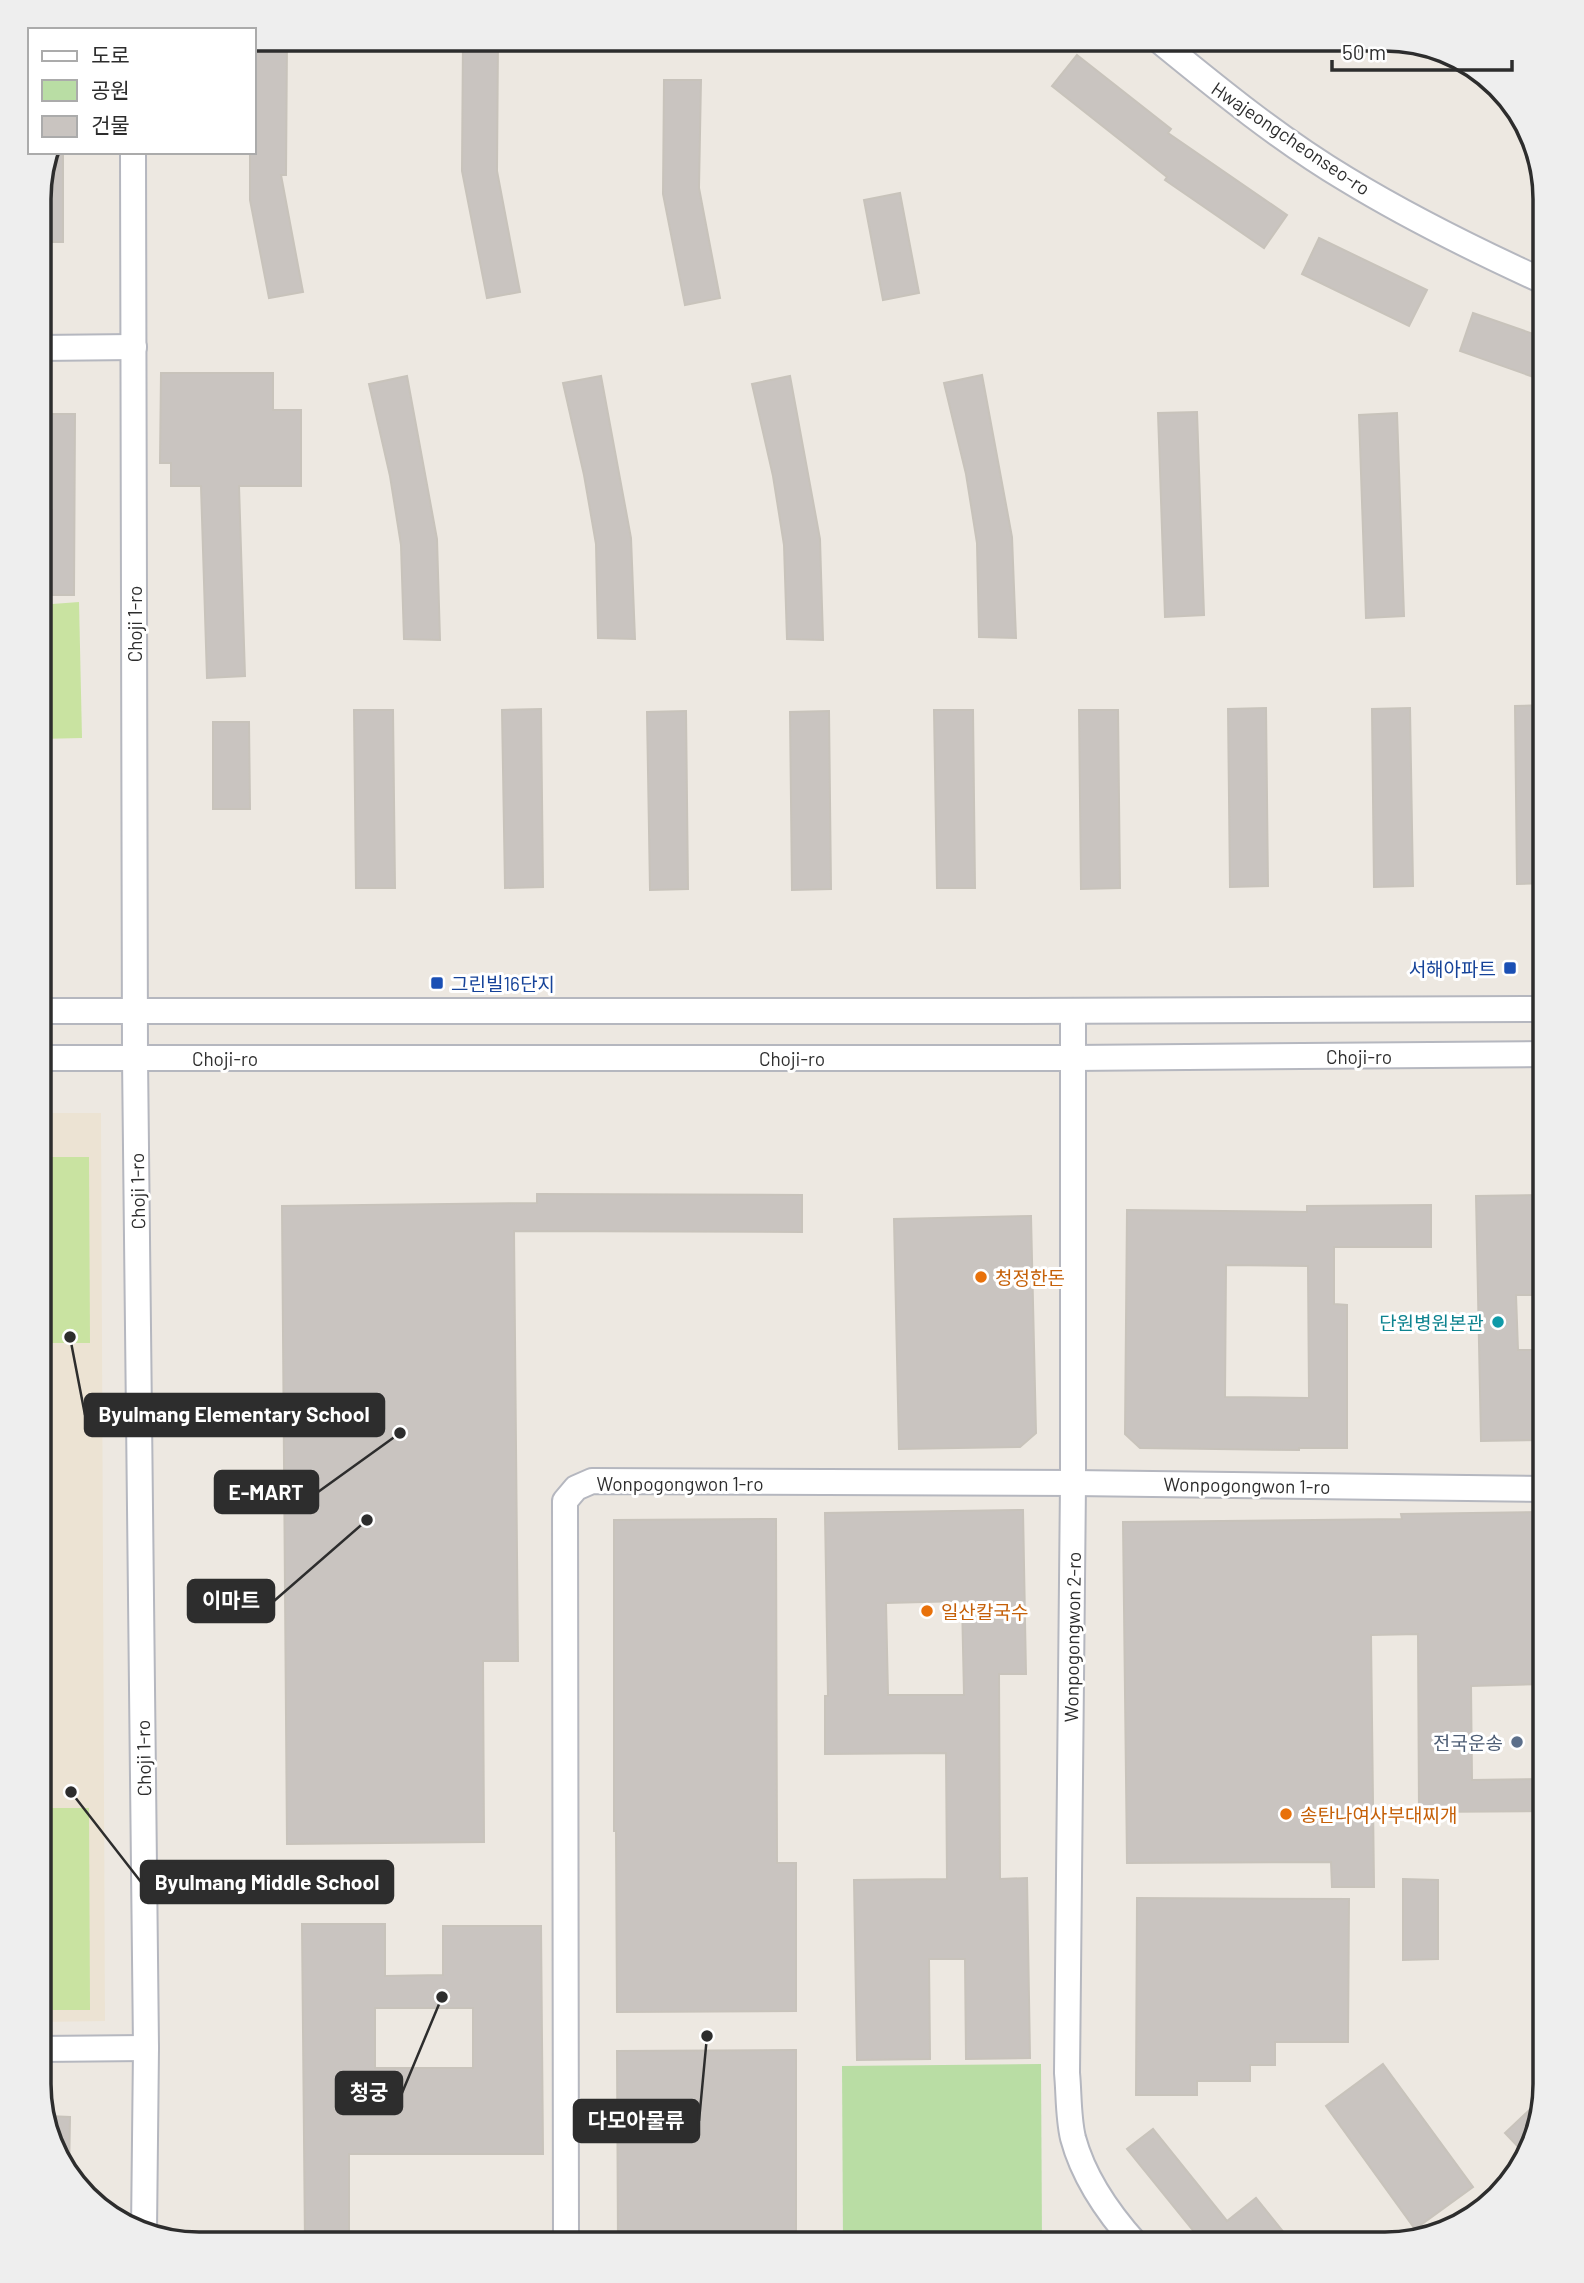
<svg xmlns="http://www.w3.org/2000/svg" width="1584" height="2283" font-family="Barlow,'Noto Sans KR',sans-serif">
	<rect width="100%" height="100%" fill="#ede8e1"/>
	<polygon fill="#ece3d3" points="39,1113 101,1113 105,2021 39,2022"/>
	<polygon fill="#b9dda4" points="1041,2064 1042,2244 843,2244 842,2066"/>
	<g fill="#c9e3a1">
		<polygon points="79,602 82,738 39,739 39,605"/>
		<polygon points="39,1157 89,1157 90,1343 39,1343"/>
		<polygon points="39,1808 89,1808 90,2010 39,2010"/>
	</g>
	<g fill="#c9c4c0" stroke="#c8c3bb" stroke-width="2" fill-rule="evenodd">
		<polygon points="254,39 287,39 286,175 281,175 303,292 269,298 250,200 250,152 254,152"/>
		<polygon points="463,39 498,39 497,171 520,292 487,298 462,171"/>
		<polygon points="1077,55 1171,129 1168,133 1287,215 1264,248 1165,180 1167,177 1052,86"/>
		<polygon points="664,80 701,80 699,188 720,298 685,305 663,194"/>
		<polygon points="47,152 63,152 63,242 39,242 39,189"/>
		<polygon points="900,193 919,293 883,300 864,200"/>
		<polygon points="1319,238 1427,290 1409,326 1302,274"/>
		<polygon points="1473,313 1545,338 1545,381 1460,351"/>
		<polygon points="161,373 273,373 273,410 301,410 301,486 239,486 245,676 207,678 201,486 171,486 171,463 160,463"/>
		<polygon points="982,375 1012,537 1016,638 979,637 977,543 966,474 944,383"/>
		<polygon points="407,376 437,539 440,640 404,639 401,545 390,476 369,384"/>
		<polygon points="601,376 631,538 635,639 598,638 596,544 584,475 563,383"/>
		<polygon points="790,376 820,539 823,640 787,639 784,545 773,476 752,384"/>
		<polygon points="1197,412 1204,615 1165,617 1158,413"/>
		<polygon points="1397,413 1404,616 1366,618 1359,415"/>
		<polygon points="39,414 75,414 74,595 39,595"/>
		<polygon points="1545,705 1545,883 1517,884 1515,706"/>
		<polygon points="1266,708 1268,886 1230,887 1228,709"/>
		<polygon points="1410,708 1413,886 1374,887 1372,709"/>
		<polygon points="541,709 543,887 505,888 502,710"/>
		<polygon points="354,710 393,710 395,888 356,888"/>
		<polygon points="934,710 973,710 975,888 937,888"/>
		<polygon points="1079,710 1118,710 1120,888 1081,889"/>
		<polygon points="686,711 688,889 650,890 647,712"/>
		<polygon points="829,711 831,889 792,890 790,712"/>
		<polygon points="213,722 249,722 250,809 213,809"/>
		<polygon points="537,1194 802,1195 802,1232 514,1231 518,1661 483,1661 484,1842 287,1844 282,1206 537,1203"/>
		<polygon points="1545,1195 1545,1295 1516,1295 1518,1350 1543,1350 1545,1440 1481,1441 1476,1196"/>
		<path d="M1431,1205V1247H1334V1304L1347,1305V1448H1299V1450L1140,1448L1125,1434L1127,1210L1307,1212V1206ZM1226,1265L1308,1266L1309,1398L1225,1397Z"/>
		<polygon points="1031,1216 1036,1433 1020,1447 899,1449 894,1219"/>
		<path d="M1023,1510L1026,1674H999L1000,1879L1027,1878L1030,2058L966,2059L965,1959H929L930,2059L857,2060L854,1880L947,1879L946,1753L825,1754V1696H828L825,1513ZM962,1601L964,1695H888L886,1603Z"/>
		<polygon points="1545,1512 1545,1684 1471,1686 1472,1780 1545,1779 1545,1811 1419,1812 1418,1634 1371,1635 1374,1887 1332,1887 1331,1862 1127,1863 1123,1522 1402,1519 1401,1514"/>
		<polygon points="776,1519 777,1863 796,1863 796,2011 617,2012 616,1831 614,1831 614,1520"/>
		<polygon points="1403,1879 1438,1880 1438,1959 1403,1960"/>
		<polygon points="1137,1898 1349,1899 1348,2042 1275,2042 1275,2065 1250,2065 1250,2081 1197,2081 1197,2095 1136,2095"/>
		<path d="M302,1924H385V1976L443,1975V1926H541L543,2154H349V2244H305ZM375,2008H473V2068H375Z"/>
		<polygon points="796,2050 796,2244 618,2244 617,2051"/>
		<polygon points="1383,2064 1473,2187 1415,2229 1326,2106"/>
		<polygon points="1542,2098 1532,2135 1526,2155 1505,2133"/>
		<polygon points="47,2116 70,2117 69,2174 60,2165"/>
		<polygon points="1153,2129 1227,2221 1256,2198 1293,2244 1204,2244 1127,2149"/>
	</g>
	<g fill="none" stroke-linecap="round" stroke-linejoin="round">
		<defs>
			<g id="minor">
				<path d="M1157,39C1217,88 1279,139 1346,179C1410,218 1477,251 1545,282"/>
				<polyline points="133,152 135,1058 146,2048 144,2231"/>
				<polyline points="39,348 134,347"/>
				<polyline points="39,1011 1021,1011 1545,1009"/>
				<path d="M1073,1011V1483L1067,2073C1069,2093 1068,2117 1073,2138C1084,2179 1108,2213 1136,2244"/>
				<polyline points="39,1058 1073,1058 1545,1054"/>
				<polyline points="39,2049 146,2048"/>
				<polyline points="566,2244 565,1501 576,1488 592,1481 1073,1483 1545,1489"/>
			</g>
		</defs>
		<use href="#minor" stroke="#b5b7bf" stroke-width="28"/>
		<use href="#minor" stroke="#fff" stroke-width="24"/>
	</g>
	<g fill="#1a4fb4" stroke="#fff" stroke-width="2.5">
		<rect x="1503" y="961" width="14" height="14" rx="3.5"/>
		<rect x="430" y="976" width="14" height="14" rx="3.5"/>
	</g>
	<g fill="#e8710a" stroke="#fff" stroke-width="2.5">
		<circle cx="981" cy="1277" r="7"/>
		<circle cx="927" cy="1611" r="7"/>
		<circle cx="1286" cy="1814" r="7"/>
	</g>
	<circle fill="#0f9aa8" stroke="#fff" stroke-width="2.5" cx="1498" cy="1322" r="7"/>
	<circle fill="#5c6f8a" stroke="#fff" stroke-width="2.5" cx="1517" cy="1742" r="7"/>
	<g text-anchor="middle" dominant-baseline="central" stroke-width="6" stroke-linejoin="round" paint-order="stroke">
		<g font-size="19" fill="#2d2d2d" stroke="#fff">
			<text transform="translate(1291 138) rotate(34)">Hwajeongcheonseo-ro</text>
			<text transform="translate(134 624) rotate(-90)">Choji 1-ro</text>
			<text x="1359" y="1056">Choji-ro</text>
			<text x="225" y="1058">Choji-ro</text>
			<text x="792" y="1058">Choji-ro</text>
			<text transform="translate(137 1191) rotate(-91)">Choji 1-ro</text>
			<text x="680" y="1483">Wonpogongwon 1-ro</text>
			<text transform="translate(1247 1485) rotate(1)">Wonpogongwon 1-ro</text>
			<text transform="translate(1072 1637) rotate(-89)">Wonpogongwon 2-ro</text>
			<text transform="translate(143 1758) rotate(-91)">Choji 1-ro</text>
		</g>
		<g font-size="19" fill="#164399" stroke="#fff" text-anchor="end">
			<text x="1496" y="968">서해아파트</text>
			<text x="451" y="983" text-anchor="start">그린빌16단지</text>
		</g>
		<g font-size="19" fill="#c56008" stroke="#fff" text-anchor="start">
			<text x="995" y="1277">청정한돈</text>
			<text x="941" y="1611">일산칼국수</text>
			<text x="1300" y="1814">송탄나여사부대찌개</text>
		</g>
		<g font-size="19" fill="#0d838f" stroke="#fff" text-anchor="end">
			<text x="1484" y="1322">단원병원본관</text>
		</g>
		<g font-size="19" fill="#4e5e75" stroke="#fff" text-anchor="end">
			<text x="1503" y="1742">전국운송</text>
		</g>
	</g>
	<path d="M0 0H1584V2283H0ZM199 51H1385A148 148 0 0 1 1533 199V2084A148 148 0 0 1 1385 2232H199A148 148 0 0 1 51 2084V199A148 148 0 0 1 199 51Z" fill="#eee" fill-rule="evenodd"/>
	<path fill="none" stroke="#2d2d2d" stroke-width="3.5" d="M199 51H1385A148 148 0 0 1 1533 199V2084A148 148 0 0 1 1385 2232H199A148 148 0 0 1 51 2084V199A148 148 0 0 1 199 51Z"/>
	<path fill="none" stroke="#2d2d2d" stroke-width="2.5" d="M70 1337L85 1415M400 1433L318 1492M367 1520L274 1601M71 1792L141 1882M442 1997L402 2093M707 2036L699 2121"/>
	<g fill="#2d2d2d" stroke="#fff" stroke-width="2.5">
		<circle cx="70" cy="1337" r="7"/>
		<circle cx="400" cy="1433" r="7"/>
		<circle cx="367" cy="1520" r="7"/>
		<circle cx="71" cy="1792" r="7"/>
		<circle cx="442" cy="1997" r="7"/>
		<circle cx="707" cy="2036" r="7"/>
	</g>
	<g fill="#2d2d2d" stroke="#2d2d2d" stroke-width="2.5">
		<rect x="85" y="1394" width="299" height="42" rx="7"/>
		<rect x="215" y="1471" width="103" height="42" rx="7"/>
		<rect x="188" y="1580" width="86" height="42" rx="7"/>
		<rect x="141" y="1861" width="252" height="42" rx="7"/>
		<rect x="336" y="2072" width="66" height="42" rx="7"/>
		<rect x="574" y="2100" width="125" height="42" rx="7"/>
	</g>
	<g font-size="21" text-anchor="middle" font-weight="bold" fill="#fff">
		<text x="234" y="1422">Byulmang Elementary School</text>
		<text x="266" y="1500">E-MART</text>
		<text x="231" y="1608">이마트</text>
		<text x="267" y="1890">Byulmang Middle School</text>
		<text x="369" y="2100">청궁</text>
		<text x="636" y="2128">다모아물류</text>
	</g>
	<rect x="28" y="28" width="228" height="126" fill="#ffffff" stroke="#ababab" stroke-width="2"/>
	<rect x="42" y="51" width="35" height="10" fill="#ffffff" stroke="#ababab" stroke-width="2"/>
	<text x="91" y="63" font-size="21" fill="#2d2d2d">도로</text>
	<rect x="42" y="80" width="35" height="21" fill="#b9dda4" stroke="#ababab" stroke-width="2"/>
	<text x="91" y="98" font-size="21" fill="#2d2d2d">공원</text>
	<rect x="42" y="116" width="35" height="21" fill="#c9c4c0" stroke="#ababab" stroke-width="2"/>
	<text x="91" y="133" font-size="21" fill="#2d2d2d">건물</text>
	<path d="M1332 60v10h180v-10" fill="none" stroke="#2d2d2d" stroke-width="3.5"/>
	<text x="1342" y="60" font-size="21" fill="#2d2d2d" stroke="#ffffff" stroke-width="5" paint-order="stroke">50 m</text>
</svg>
